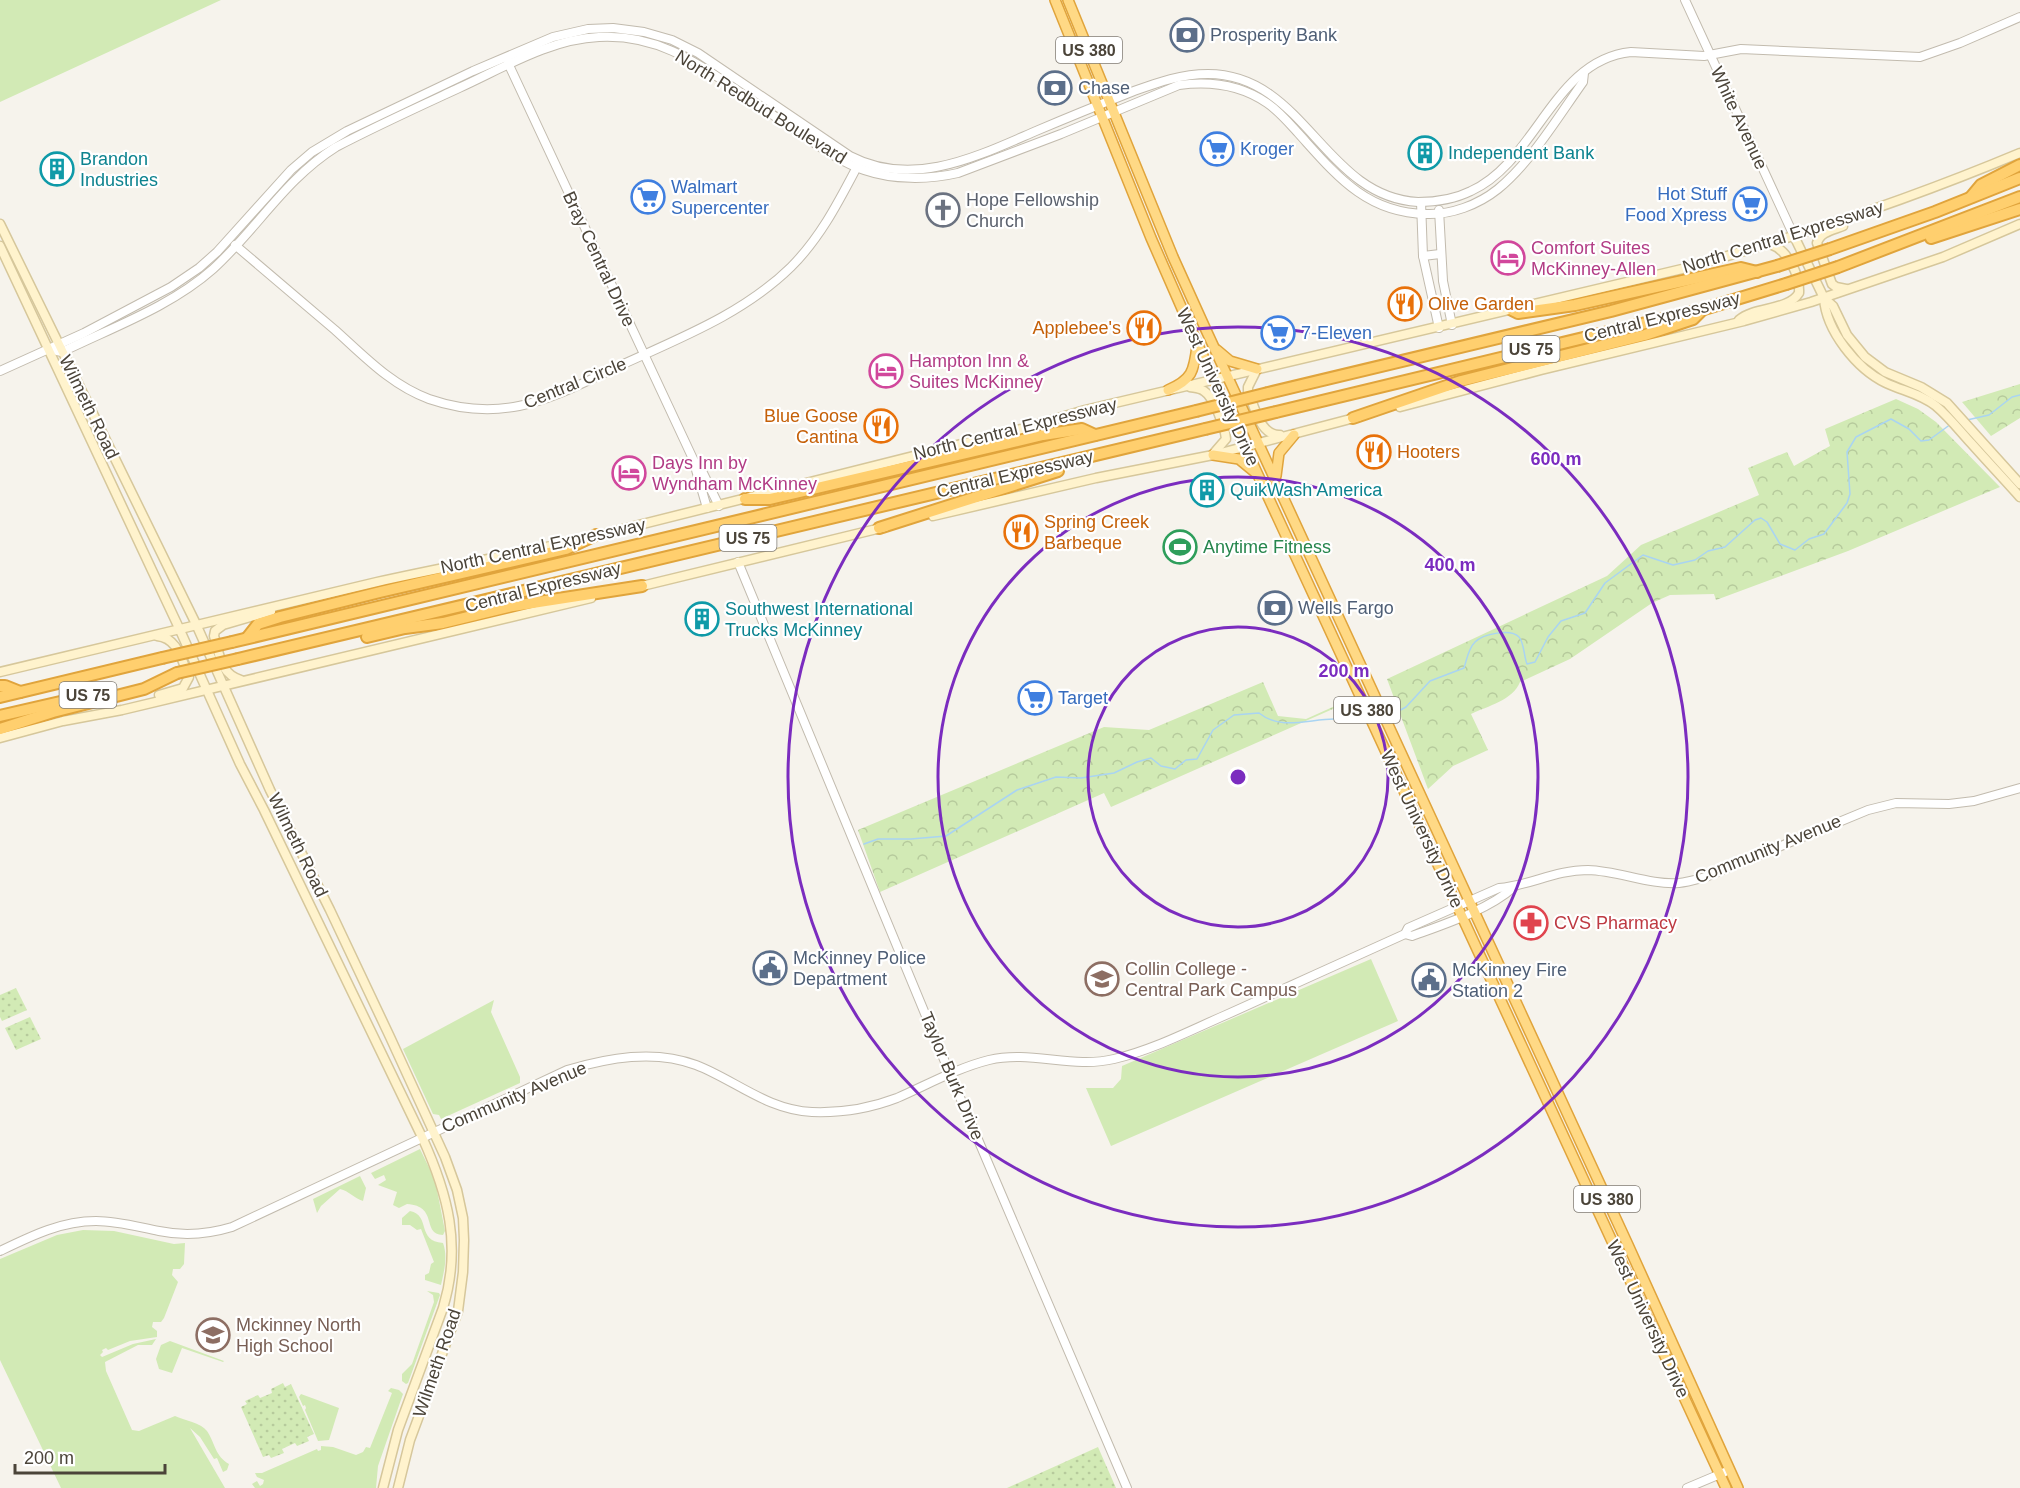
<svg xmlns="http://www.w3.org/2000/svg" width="2020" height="1488" font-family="Arial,sans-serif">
	<defs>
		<pattern id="forest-crowns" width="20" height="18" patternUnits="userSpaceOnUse" patternTransform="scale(1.5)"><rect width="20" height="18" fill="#d2eab5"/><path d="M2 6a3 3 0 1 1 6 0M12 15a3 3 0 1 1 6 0" fill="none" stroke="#b6ca9c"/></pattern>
		<pattern id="park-dots" width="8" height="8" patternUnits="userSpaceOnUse" patternTransform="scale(1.5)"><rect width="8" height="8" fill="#d2eab5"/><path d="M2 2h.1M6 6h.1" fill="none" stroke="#b6ca9c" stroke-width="1.8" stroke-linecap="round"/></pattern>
	</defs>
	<rect width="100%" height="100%" fill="#f6f3ec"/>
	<g fill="#d2eab5">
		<polygon points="0,0 221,0 0,102"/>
		<polygon points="1371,959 1398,1021 1111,1146 1086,1088 1113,1088 1121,1079 1122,1066"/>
		<polygon points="494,1000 491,1012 520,1077 520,1083 441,1119 439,1115 433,1114 403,1049"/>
		<path d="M420,1149L435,1180L445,1231L443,1235C421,1234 439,1206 407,1204L399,1208L393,1205L397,1192L378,1185L386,1180L384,1175L375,1179L371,1173Z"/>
		<path d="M360,1176L366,1188L363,1201C354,1198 349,1191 340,1189L321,1206L317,1213L313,1199Z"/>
		<path d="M410,1211C431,1215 416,1241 443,1243C448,1257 444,1271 441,1285L425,1280V1275L429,1273L431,1264L434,1262L421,1229L417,1230L410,1225H402V1218Z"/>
		<path d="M83,1230L114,1231L174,1244L185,1243L184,1264L180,1269H173L172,1275L178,1282L164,1318L161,1322H153L152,1327L157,1331V1337L130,1341L108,1350L106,1348L102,1350L103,1352L100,1355L102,1357L133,1344L156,1339L152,1345H138L105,1362L106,1371L132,1430L139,1431L175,1416C184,1420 201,1423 207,1431C215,1443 215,1456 229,1464L227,1470L223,1472L217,1458L214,1459L200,1437L190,1428L225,1488H61L0,1360V1259L57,1235Z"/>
		<polygon points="427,1291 439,1293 440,1295 408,1383 406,1384 402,1381 402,1374 412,1364 434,1302 433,1295"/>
		<polygon points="170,1341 224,1361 223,1362 182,1348 172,1373 159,1369 156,1359 161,1345"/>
		<polygon points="391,1388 399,1390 403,1394 378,1466 376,1488 255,1488 252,1484 257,1481 260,1486 263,1484 264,1480 257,1477 255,1473 262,1473 317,1449 318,1451 321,1450 321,1446 333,1447 356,1455 363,1452 366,1447 370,1448 392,1393 388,1391"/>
		<polygon points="301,1394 339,1408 329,1440 318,1441 305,1410 306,1408 305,1405 303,1406 299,1397"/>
	</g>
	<g fill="url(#forest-crowns)">
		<polygon points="2020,384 2020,418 1991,436 1962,402"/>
		<path d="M1896,399L1918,409L1936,422L2000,487L1848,551L1716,600L1714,594L1670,595L1652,603L1570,659L1520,682C1513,700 1488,706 1471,714L1488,750L1453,766L1428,789L1387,679L1607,576L1641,545L1759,495L1748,468L1787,452L1794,466L1830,446L1825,429Z"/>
		<polygon points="1263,682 1278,716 1306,719 1346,701 1351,701 1111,807 1104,793 880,892 858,830 1104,727 1149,730"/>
	</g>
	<g fill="url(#park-dots)">
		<polygon points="16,988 27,1010 2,1021 0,1017 0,995"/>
		<polygon points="30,1017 41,1039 16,1050 5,1028"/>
		<polygon points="283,1383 285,1387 291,1384 314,1434 307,1437 309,1441 297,1446 295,1443 282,1449 284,1453 271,1458 269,1455 263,1457 241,1407 247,1404 245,1401 258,1395 260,1398 272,1393 271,1389"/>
		<polygon points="1098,1447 1116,1488 1007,1488"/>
	</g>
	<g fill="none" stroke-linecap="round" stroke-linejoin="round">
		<g stroke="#a9d4f2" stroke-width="1.5">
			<polyline points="1967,420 1989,415 2012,397 2020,395"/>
			<path d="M1395,713L1406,707L1430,681L1464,668C1467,659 1468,649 1475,642C1483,634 1511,628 1519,637C1524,642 1524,657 1527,664L1535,662L1548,637L1561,621L1585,613L1605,583L1643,555L1673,565L1695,560L1708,551L1725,547L1755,520L1761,518L1767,522L1780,544L1795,550L1809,539L1824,534L1847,503L1850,494L1847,452L1856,437L1891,419L1909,429L1921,441L1929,440L1951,424"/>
			<path d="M864,844L878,839H911L946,836L1017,790L1056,777L1081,778L1114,773L1137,762L1151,758L1161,766L1175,769L1186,760L1197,759L1213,730L1234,715L1259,713C1281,731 1309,719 1334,719C1343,719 1352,721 1363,721"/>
		</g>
		<defs>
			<g id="tertiary">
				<polyline points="1685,0 1794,236"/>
				<polyline points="508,63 694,461 703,473 719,506"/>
				<polyline points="1421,202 1423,256 1439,328"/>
				<polyline points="1439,210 1443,281 1452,325"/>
				<path d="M235,245C268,273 301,301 335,330C364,356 391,385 429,399C458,409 489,412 519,406C554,399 587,381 619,366C680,338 743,314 791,267C821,237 839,201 858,165"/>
				<polyline points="1423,256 1440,254"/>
				<path d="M57,351L62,352C113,327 170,307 213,269C257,229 285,179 336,147C376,126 418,107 459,88C503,68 550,39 599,37C655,34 693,60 737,90C759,106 782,121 804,136C823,149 843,163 864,170C893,180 928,180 958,173L1061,134L1179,85C1209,81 1241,85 1267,103C1279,111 1289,123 1299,134C1336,175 1366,213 1426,214C1451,215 1478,205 1498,189C1531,162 1558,117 1583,82L1584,73"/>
				<path d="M0,371L84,333L171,287L199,268L217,252L291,170L312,152L347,131L473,71L553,37L588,29L613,28L644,32L672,40L698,53L850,156C913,189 978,156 1036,131C1069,117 1101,104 1134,91C1159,82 1181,74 1208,74C1305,74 1324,197 1418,202C1437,202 1455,199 1471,191C1537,161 1553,60 1631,52L1704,56L1741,49L1920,57L1960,43L2020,17"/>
				<polyline points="694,463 707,508"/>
				<polyline points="738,562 950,1074 1127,1488"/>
				<path d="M1405,934L1412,936C1445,924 1488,910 1514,887"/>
				<path d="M0,1251C31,1236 61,1221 96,1221C118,1221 138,1227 159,1231C183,1236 209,1234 232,1227L567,1070C608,1058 654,1049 696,1065C735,1080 767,1110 812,1112C840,1113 871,1108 897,1098C927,1085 957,1068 989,1060C1031,1050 1072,1069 1114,1059C1153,1050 1191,1030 1228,1014C1287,987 1346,961 1405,934L1408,928L1499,888C1529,886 1555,870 1588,870C1619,871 1649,885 1679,883C1688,882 1698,879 1706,877L1868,810L1896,803L1949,804L1974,801L2020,788"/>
				<polyline points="1687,1488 1725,1472"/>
			</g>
			<g id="secondary">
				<polyline points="0,224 196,624 270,790 330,910 390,1037 445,1157 457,1190 463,1218 464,1240 463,1272 458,1311 410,1440 398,1488"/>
				<path d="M1843,226C1833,230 1820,232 1817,243L1832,284L1836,287L1846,289"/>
				<polyline points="1794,236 1824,298 1833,306 1847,335 1865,357 1885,372 1921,387 1947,403 2020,484"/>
				<path d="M0,246L179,628L240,764L264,810L422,1137C448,1194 462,1246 443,1308L398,1430L383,1488"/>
				<path d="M1824,298C1826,331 1857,369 1886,383C1903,391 1921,394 1936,406C1949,417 1960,431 1971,443C1987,461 2004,479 2020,497"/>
				<path d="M1739,320C1755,306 1788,311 1799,293C1800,275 1788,250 1770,244"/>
				<path d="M1257,369L1248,387V392C1255,407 1260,436 1280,435"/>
				<path d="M1190,387C1195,388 1200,388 1204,391C1214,397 1225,428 1226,439L1213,454"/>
				<polyline points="1400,407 1541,370 1744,321 1811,302 1943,257 2020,224"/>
				<polyline points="933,516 1096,478 1213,455 1358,417"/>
				<path d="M591,537L1025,428L1085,410L1682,269C1797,237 1910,199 2020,153"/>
				<polyline points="638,587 885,527"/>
				<path d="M157,636C178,638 181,659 189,677L183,688L159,695"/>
				<path d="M0,672C126,643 251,611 377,582C444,567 512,555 578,540"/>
				<path d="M241,680C220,674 220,655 214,636L215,631L223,625L271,611"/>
				<polyline points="0,738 63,721 122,710 591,598"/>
			</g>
			<g id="trunk">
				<polyline points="1055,0 1151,238 1197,343 1726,1488"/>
				<polyline points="1068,0 1173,257 1206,330 1628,1245 1738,1488"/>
				<polyline points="1217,350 1230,361 1257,369"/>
				<path d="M1168,390C1192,380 1194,371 1197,346"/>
				<polyline points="1213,455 1239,459 1256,473"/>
				<polyline points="1276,476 1279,453 1294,435"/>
			</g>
			<g id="motorway">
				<polyline points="1971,197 1981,185 2020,165"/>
				<polyline points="1931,238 2020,209"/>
				<polyline points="1830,249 1935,212 2020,178"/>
				<polyline points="1838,267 2020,197"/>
				<polyline points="1512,310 1518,313 1575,305 1741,268 1757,272"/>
				<polyline points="1268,393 1611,311 1777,266"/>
				<polyline points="1276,412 1704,309 1786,284"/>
				<polyline points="1353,418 1461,381 1645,335 1693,319 1701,311"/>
				<polyline points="745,499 770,499 1043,435 1082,429 1095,435"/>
				<polyline points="879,528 1058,471"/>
				<polyline points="367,637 405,628 443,623 513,606 642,586"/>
				<polyline points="247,638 258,624 280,617 380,592 566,549 596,535"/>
				<polyline points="232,642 1196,411"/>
				<polyline points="238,659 1205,429"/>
				<polyline points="0,686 5,686 20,692"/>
				<polyline points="0,697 162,658"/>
				<polyline points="0,716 95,694"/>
				<polyline points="0,729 53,712 144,689 177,673"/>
			</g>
		</defs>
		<use href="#tertiary" stroke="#c2bbae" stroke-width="10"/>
		<use href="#secondary" stroke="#d6c79b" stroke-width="11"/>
		<use href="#trunk" stroke="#e0a43c" stroke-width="12"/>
		<use href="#motorway" stroke="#e0a43c" stroke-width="14"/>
		<use href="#tertiary" stroke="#fff" stroke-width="8"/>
		<use href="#secondary" stroke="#fff3cd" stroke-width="8"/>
		<use href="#trunk" stroke="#ffd985" stroke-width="9"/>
		<use href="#motorway" stroke="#ffcf6e" stroke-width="10"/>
		<defs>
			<g id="motorway-bridge">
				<polyline points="1777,266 1830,249"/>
				<polyline points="1786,284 1838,267"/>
				<polyline points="1196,411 1268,393"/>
				<polyline points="1205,429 1276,412"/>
				<polyline points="162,658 232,642"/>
				<polyline points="177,673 238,659"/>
			</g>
		</defs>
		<use href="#motorway-bridge" stroke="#e0a43c" stroke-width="14" stroke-linecap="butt"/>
		<use href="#motorway-bridge" stroke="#ffcf6e" stroke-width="10"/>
	</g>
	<g fill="none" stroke="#7b2cbf" stroke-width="3">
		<circle cx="1238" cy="777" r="150"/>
		<circle cx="1238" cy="777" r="300"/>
		<circle cx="1238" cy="777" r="450"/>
	</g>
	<defs>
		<symbol id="bank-ring" viewBox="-11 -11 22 22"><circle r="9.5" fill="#fff" stroke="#5c6f8a" stroke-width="1.5"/><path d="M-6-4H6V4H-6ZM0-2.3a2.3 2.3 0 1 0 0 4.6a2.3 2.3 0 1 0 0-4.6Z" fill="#5c6f8a"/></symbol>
		<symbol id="supermarket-ring" viewBox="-11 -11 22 22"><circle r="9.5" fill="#fff" stroke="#3f7fe0" stroke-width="1.5"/><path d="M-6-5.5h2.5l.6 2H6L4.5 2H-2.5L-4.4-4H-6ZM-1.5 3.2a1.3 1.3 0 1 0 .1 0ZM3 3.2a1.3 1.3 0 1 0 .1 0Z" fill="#3f7fe0"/></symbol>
		<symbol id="building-ring" viewBox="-11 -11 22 22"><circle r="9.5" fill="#fff" stroke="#0f9aa8" stroke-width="1.5"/><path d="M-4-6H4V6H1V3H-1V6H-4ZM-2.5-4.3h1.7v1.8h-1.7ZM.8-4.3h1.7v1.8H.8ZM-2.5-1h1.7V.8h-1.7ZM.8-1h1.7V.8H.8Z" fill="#0f9aa8"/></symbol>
		<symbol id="church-ring" viewBox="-11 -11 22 22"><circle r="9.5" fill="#fff" stroke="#6b7280" stroke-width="1.5"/><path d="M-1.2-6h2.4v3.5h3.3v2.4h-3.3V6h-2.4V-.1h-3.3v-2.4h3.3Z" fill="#6b7280"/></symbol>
		<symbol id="hotel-ring" viewBox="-11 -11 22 22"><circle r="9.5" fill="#fff" stroke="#d1479c" stroke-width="1.5"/><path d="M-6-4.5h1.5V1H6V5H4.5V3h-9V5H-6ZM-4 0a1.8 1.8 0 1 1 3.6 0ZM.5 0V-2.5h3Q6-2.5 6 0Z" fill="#d1479c"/></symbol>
		<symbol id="restaurant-ring" viewBox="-11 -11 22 22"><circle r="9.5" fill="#fff" stroke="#e8710a" stroke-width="1.5"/><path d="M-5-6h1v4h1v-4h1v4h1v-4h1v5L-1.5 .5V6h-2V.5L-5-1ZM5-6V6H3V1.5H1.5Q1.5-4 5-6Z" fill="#e8710a"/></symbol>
		<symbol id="stadium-ring" viewBox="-11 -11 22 22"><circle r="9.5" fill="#fff" stroke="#2e9e5b" stroke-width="1.5"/><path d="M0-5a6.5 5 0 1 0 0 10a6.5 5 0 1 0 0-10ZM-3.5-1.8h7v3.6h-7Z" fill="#2e9e5b"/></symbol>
		<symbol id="pharmacy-ring" viewBox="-11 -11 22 22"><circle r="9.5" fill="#fff" stroke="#e0444e" stroke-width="1.5"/><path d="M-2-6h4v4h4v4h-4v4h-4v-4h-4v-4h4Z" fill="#e0444e"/></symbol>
		<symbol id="civic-ring" viewBox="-11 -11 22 22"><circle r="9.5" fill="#fff" stroke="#5c6f8a" stroke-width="1.5"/><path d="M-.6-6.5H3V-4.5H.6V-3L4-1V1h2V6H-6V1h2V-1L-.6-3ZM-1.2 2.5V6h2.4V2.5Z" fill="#5c6f8a"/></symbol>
		<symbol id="university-ring" viewBox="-11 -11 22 22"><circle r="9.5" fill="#fff" stroke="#8d6e63" stroke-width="1.5"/><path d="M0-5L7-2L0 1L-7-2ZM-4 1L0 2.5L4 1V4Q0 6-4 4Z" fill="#8d6e63"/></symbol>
		<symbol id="school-ring" viewBox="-11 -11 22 22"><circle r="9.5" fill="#fff" stroke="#8d6e63" stroke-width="1.5"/><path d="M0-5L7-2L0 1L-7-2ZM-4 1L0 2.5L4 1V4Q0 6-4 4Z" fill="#8d6e63"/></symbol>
	</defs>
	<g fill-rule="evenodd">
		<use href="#bank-ring" x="1168" y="16" width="38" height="38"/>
		<use href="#bank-ring" x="1036" y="69" width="38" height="38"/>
		<use href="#supermarket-ring" x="1198" y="130" width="38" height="38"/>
		<use href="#building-ring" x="1406" y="134" width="38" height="38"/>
		<use href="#building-ring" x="38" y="150" width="38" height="38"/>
		<use href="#supermarket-ring" x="629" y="178" width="38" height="38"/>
		<use href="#supermarket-ring" x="1731" y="185" width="38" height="38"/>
		<use href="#church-ring" x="924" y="191" width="38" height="38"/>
		<use href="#hotel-ring" x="1489" y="239" width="38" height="38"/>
		<use href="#restaurant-ring" x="1386" y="285" width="38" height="38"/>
		<use href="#restaurant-ring" x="1125" y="309" width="38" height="38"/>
		<use href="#supermarket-ring" x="1259" y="314" width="38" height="38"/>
		<use href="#hotel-ring" x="867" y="352" width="38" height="38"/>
		<use href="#restaurant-ring" x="862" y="407" width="38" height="38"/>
		<use href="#restaurant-ring" x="1355" y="433" width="38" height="38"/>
		<use href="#hotel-ring" x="610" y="454" width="38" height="38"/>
		<use href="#building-ring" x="1188" y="471" width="38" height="38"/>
		<use href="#restaurant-ring" x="1002" y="513" width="38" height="38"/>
		<use href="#stadium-ring" x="1161" y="528" width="38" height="38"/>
		<use href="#bank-ring" x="1256" y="589" width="38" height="38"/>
		<use href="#building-ring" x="683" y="600" width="38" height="38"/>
		<use href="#supermarket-ring" x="1016" y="679" width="38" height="38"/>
		<use href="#pharmacy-ring" x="1512" y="904" width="38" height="38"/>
		<use href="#civic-ring" x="751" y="949" width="38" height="38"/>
		<use href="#university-ring" x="1083" y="960" width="38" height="38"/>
		<use href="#civic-ring" x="1410" y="961" width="38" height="38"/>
		<use href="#school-ring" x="194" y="1316" width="38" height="38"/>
	</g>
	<g text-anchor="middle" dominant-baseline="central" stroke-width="4.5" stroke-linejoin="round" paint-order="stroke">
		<g fill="#fff" stroke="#817c74" stroke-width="1.5">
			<rect x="1056" y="37" width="66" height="26" rx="4.5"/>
			<rect x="1502.5" y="336" width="57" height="26" rx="4.5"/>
			<rect x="719.5" y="525" width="57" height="26" rx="4.5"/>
			<rect x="59.5" y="682" width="57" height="26" rx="4.5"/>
			<rect x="1334" y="697" width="66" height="26" rx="4.5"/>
			<rect x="1574" y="1186" width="66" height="26" rx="4.5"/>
		</g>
		<g font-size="16" font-weight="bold" fill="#4b4439">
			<text x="1089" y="50">US 380</text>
			<text x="1531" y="349">US 75</text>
			<text x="748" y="538">US 75</text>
			<text x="88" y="695">US 75</text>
			<text x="1367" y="710">US 380</text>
			<text x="1607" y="1199">US 380</text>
		</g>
		<g font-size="18" fill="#4e5e75" stroke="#fff" text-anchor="start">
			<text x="1210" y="35">Prosperity Bank</text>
			<text x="1078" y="88">Chase</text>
			<text x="1298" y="608">Wells Fargo</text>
			<text x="793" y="958">McKinney Police<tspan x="793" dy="21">Department</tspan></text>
			<text x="1452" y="970">McKinney Fire<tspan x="1452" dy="21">Station 2</tspan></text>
		</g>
		<g font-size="18" fill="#4b4439" stroke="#fff">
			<text transform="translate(761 107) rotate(32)">North Redbud Boulevard</text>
			<text transform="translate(1739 118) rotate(65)">White Avenue</text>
			<text transform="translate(1783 237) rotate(-17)">North Central Expressway</text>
			<text transform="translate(599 259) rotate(65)">Bray Central Drive</text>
			<text transform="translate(1662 317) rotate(-14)">Central Expressway</text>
			<text transform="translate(575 383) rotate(-22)">Central Circle</text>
			<text transform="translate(1218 387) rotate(65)">West University Drive</text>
			<text transform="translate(89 407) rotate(64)">Wilmeth Road</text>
			<text transform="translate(1015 429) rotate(-14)">North Central Expressway</text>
			<text transform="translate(1015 474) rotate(-13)">Central Expressway</text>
			<text transform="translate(543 546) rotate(-12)">North Central Expressway</text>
			<text transform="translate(543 587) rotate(-14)">Central Expressway</text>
			<text transform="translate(1422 829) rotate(65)">West University Drive</text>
			<text transform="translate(298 845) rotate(64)">Wilmeth Road</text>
			<text transform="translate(1768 849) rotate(-22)">Community Avenue</text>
			<text transform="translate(952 1076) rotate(67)">Taylor Burk Drive</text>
			<text transform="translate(514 1097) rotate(-23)">Community Avenue</text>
			<text transform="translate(1648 1319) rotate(65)">West University Drive</text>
			<text transform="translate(437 1363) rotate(-71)">Wilmeth Road</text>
		</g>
		<g font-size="18" fill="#366cbe" stroke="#fff" text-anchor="start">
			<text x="1240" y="149">Kroger</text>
			<text x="671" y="187">Walmart<tspan x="671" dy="21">Supercenter</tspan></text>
			<text x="1727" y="194" text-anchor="end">Hot Stuff<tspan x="1727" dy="21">Food Xpress</tspan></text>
			<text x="1301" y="333">7-Eleven</text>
			<text x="1058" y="698">Target</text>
		</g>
		<g font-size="18" fill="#0d838f" stroke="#fff" text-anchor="start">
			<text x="1448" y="153">Independent Bank</text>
			<text x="80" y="159">Brandon<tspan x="80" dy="21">Industries</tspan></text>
			<text x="1230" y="490">QuikWash America</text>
			<text x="725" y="609">Southwest International<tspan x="725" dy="21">Trucks McKinney</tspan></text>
		</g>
		<g font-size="18" fill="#5b616d" stroke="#fff" text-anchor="start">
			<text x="966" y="200">Hope Fellowship<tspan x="966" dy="21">Church</tspan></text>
		</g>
		<g font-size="18" fill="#b23c85" stroke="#fff" text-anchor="start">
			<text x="1531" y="248">Comfort Suites<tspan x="1531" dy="21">McKinney-Allen</tspan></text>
			<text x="909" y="361">Hampton Inn &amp;<tspan x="909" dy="21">Suites McKinney</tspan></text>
			<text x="652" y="463">Days Inn by<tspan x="652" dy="21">Wyndham McKinney</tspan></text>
		</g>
		<g font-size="18" fill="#c56008" stroke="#fff" text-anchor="start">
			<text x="1428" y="304">Olive Garden</text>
			<text x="1121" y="328" text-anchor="end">Applebee's</text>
			<text x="858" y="416" text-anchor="end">Blue Goose<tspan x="858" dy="21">Cantina</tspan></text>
			<text x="1397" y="452">Hooters</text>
			<text x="1044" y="522">Spring Creek<tspan x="1044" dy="21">Barbeque</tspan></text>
		</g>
		<g font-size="18" fill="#27864d" stroke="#fff" text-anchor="start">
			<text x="1203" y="547">Anytime Fitness</text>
		</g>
		<g font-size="18" fill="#be3a42" stroke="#fff" text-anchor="start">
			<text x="1554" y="923">CVS Pharmacy</text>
		</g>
		<g font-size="18" fill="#785e54" stroke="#fff" text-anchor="start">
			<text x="1125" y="969">Collin College -<tspan x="1125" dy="21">Central Park Campus</tspan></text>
			<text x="236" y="1325">Mckinney North<tspan x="236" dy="21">High School</tspan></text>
		</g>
	</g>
	<circle cx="1238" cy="777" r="9" fill="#7b2cbf" stroke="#fff" stroke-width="3"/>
	<g font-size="18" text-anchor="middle" font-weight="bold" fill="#7b2cbf" stroke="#fff" stroke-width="4.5" stroke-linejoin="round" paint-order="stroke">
		<text x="1556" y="465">600 m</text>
		<text x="1450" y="571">400 m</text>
		<text x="1344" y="677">200 m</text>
	</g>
	<path d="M15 1464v9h150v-9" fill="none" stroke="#4b4439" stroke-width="3"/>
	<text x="24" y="1464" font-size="18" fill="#4b4439" stroke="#ffffff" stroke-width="4.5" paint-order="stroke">200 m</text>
</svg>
